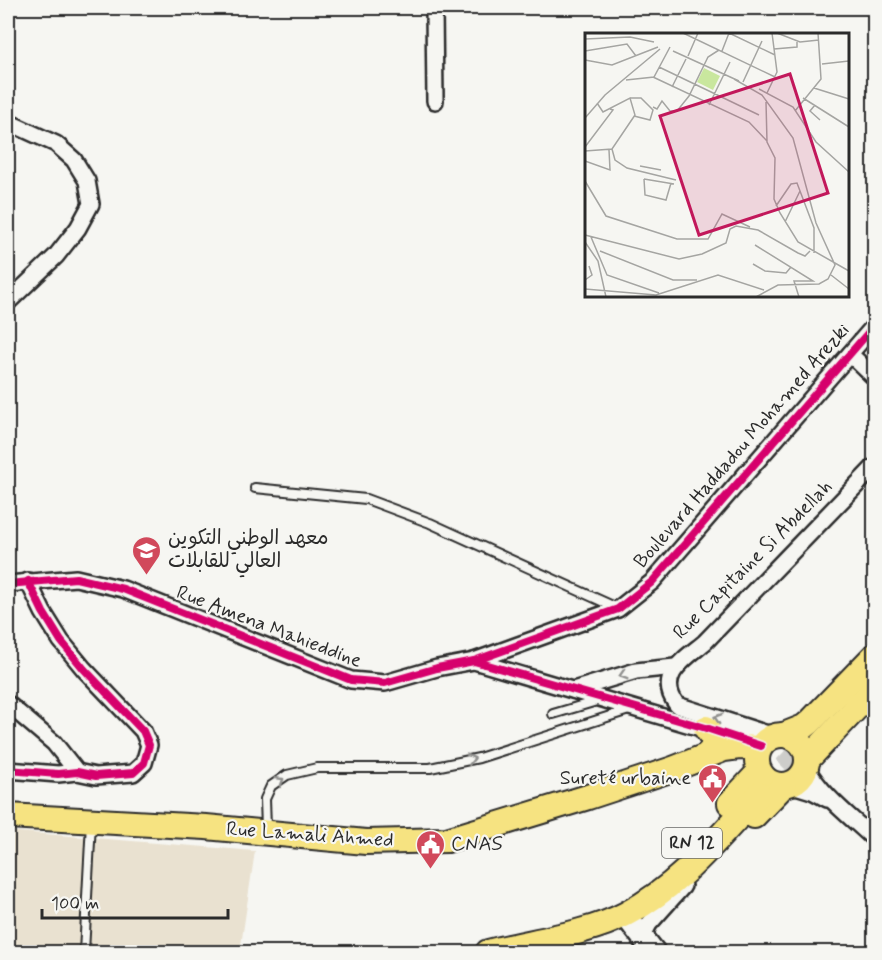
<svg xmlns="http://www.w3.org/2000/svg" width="882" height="960" font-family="Mynerve,'Playpen Sans Arabic',sans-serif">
	<rect width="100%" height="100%" fill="#f6f6f2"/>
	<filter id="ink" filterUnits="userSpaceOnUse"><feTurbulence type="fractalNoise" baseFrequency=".0167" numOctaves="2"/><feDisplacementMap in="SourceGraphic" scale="12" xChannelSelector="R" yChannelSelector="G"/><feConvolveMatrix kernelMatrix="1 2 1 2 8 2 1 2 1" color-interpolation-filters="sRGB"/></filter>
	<g filter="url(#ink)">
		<polygon fill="#e9e1d0" points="8,831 255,851 240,952 8,952"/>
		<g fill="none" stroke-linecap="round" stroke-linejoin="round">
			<polyline stroke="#cdcdca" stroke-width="24" stroke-dasharray="24 12" stroke-linecap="butt" points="759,794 815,738"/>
			<defs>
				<g id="lane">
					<polyline points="255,488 366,499 430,523 617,608"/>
					<polyline points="553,714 597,701"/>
					<polyline points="266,828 265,799 271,786 287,775 317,768 430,768 479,758 629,710"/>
					<polyline points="84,952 91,823"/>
				</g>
				<g id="street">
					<polyline points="434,8 435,101"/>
					<polyline points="8,122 56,144 74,160 87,181 91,204 78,228 56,256 8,302"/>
					<polyline points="850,354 874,377"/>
					<polyline points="8,584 76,578 123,589 351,680 385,683 437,668 474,661 748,742"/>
					<polyline points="474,661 618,609 652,582 874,326"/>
					<polyline points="573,690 636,671 675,667"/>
					<polyline points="8,704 54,743 77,772"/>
					<path d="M774,736L677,705C655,676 685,659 705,642L874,467"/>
					<path d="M806,767C822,796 851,817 874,839"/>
					<polyline points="8,770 58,774 77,772 96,776 133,773 144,763 149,745 143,731 84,669 61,641 43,612 28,581"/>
					<polyline points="789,784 812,791 827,799"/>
					<polyline points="642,938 649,924 683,886"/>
				</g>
				<polyline id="secondary" points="625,915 654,952"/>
				<g id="primary">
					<polyline points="706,728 714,740 712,749 706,756"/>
					<circle cx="782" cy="760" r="25"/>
					<polyline points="784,735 804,727 810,722 874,656"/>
					<polyline points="807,760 874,689"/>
					<polyline points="730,803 759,772"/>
					<polyline points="8,816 206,827 366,842 447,840 588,797 673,769 724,749 739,747 759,748"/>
					<polyline points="754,816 784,785"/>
					<path d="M488,952C530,941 589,934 626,914C680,886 718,838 759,794"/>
				</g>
			</defs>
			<use href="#lane" stroke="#2b2b2b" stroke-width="12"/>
			<use href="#street" stroke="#2b2b2b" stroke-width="20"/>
			<use href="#secondary" stroke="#2b2b2b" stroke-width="26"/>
			<use href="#primary" stroke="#2b2b2b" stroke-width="28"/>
			<use href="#lane" stroke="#f6f6f2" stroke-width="8"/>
			<use href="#street" stroke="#f6f6f2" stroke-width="15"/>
			<use href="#secondary" stroke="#f6f6f2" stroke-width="21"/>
			<use href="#primary" stroke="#f6e381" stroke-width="24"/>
			<defs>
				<g id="cycleway">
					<polyline points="8,584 76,578 123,589 351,680 385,683 437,668 474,661 706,728 761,746"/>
					<polyline points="474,661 618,609 652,582 874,326"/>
					<polyline points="8,770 58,774 77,772 96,776 133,773 144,763 149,745 143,731 84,669 61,641 43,612 28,581"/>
				</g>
			</defs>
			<use href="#cycleway" stroke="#f6f6f2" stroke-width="11"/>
			<use href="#cycleway" stroke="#d6006c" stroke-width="8"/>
		</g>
		<defs><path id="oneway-chevron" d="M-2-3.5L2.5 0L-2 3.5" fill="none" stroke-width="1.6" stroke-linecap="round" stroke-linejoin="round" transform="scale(1.5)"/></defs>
		<g stroke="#90908e">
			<use href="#oneway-chevron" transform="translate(623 675) rotate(163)"/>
			<use href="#oneway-chevron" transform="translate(718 718) rotate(-162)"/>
			<use href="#oneway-chevron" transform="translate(471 759) rotate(-13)"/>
			<use href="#oneway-chevron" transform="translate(280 781) rotate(-32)"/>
		</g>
	</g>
	<defs>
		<symbol id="school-pin" viewBox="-11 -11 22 30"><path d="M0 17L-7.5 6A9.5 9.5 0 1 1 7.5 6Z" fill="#d1495b" stroke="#f6f6f2"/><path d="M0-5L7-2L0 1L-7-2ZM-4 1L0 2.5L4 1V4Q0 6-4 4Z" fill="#fff"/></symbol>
		<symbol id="civic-pin" viewBox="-11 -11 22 30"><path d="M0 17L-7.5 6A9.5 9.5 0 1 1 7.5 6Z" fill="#d1495b" stroke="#f6f6f2"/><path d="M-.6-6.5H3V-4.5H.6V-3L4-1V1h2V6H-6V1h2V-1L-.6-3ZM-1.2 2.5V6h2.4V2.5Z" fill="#fff"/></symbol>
	</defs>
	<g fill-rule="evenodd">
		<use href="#school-pin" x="130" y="534" width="33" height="45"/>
		<use href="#civic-pin" x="696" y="762" width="33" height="45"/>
		<use href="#civic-pin" x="414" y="828" width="33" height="45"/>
	</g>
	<g text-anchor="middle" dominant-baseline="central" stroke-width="4.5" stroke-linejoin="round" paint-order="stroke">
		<rect fill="#f6f6f2" stroke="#686867" stroke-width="1.5" x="662" y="828" width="60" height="30" rx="4.5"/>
		<g font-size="18" font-weight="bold" fill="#2b2b2b">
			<text x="692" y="843">RN 12</text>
		</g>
		<g font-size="20" fill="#2b2b2b" stroke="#f6f6f2">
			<text transform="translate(742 446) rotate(-49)">Boulevard Haddadou Mohamed Arezki</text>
			<text transform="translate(753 560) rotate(-45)">Rue Capitaine Si Abdellah</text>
			<text transform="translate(269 627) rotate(21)">Rue Amena Mahieddine</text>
			<text transform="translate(310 835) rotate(4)">Rue Lamali Ahmed</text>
		</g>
		<g font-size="20" fill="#2b2b2b" stroke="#f6f6f2" text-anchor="start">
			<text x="168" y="538">معهد الوطني التكوين<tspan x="168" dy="23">العالي للقابلات</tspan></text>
			<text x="691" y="778" text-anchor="end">Sureté urbaine</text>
			<text x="451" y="844">CNAS</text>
		</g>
	</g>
	<g transform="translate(585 33)">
		<rect width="264" height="264" fill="#f6f6f2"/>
		<path d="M119,35L135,43L128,57L112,49Z" fill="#c9e79e"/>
		<path fill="none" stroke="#a5a5a2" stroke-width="1.5" d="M98,0L190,44M144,0L190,22M192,0L215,9L234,7M0,6L45,4L69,9M189,16L212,14V9M0,18L42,11L51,23M88,18L154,48M137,18L144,0M103,23L113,0M0,27L27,32L73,14M237,31L264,28M74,34L174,82M68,44L164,89L182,108M149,46L177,62L208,105L231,190L250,232L243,246L234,251L193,252L171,264M41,47L69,44L85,14M158,49L177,8M87,54L101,26M229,55L264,66M174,56L208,74L231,109L264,139M182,60L192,39L187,0M45,65H56L68,77L65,87L49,83M218,65L264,94M181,69L182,109L190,125L189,166L195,180L213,209L264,238M124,72L145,29M230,72L225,78L235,87M68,74L72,76L77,68L85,78H92L104,63L123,24L134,17M210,78L236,46L233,0M0,85L20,62L75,16M0,114L28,77L25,76M27,116L30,127L42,135L91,147M0,118L27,116L50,82L45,65L18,79L12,70M0,128L25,137L24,117M55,133L76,137M59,146L60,162L81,167L86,150M59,146L89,151M0,148L21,183L92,206H123L137,181L165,194M191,173L206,151L212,150L229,195V220M200,189L215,158M0,202L94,226L117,221L141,210L145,196L151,193L173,197L213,220L220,223L225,218M6,204L22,242L74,260M0,209L13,228L21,264M170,212L228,248H209L214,264M15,218L88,247H112M168,231L180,238L201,240L206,234M246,242L264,256M0,247L7,242L4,233M0,256L71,262L133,242L179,257"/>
		<path fill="#c2185b" fill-opacity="0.15" stroke="#c2185b" stroke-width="3" d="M205,41L243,160L114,202L75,83Z"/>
		<rect width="264" height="264" fill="none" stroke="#2b2b2b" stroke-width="3"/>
	</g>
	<rect width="882" height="960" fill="none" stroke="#f6f6f2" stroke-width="30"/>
	<rect x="15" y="15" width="852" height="930" fill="none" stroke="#2b2b2b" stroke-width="2" filter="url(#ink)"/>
	<path d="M42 909v9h186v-9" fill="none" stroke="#2b2b2b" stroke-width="3"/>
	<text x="51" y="909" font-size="18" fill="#2b2b2b" stroke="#f6f6f2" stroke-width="4.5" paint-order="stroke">100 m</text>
</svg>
